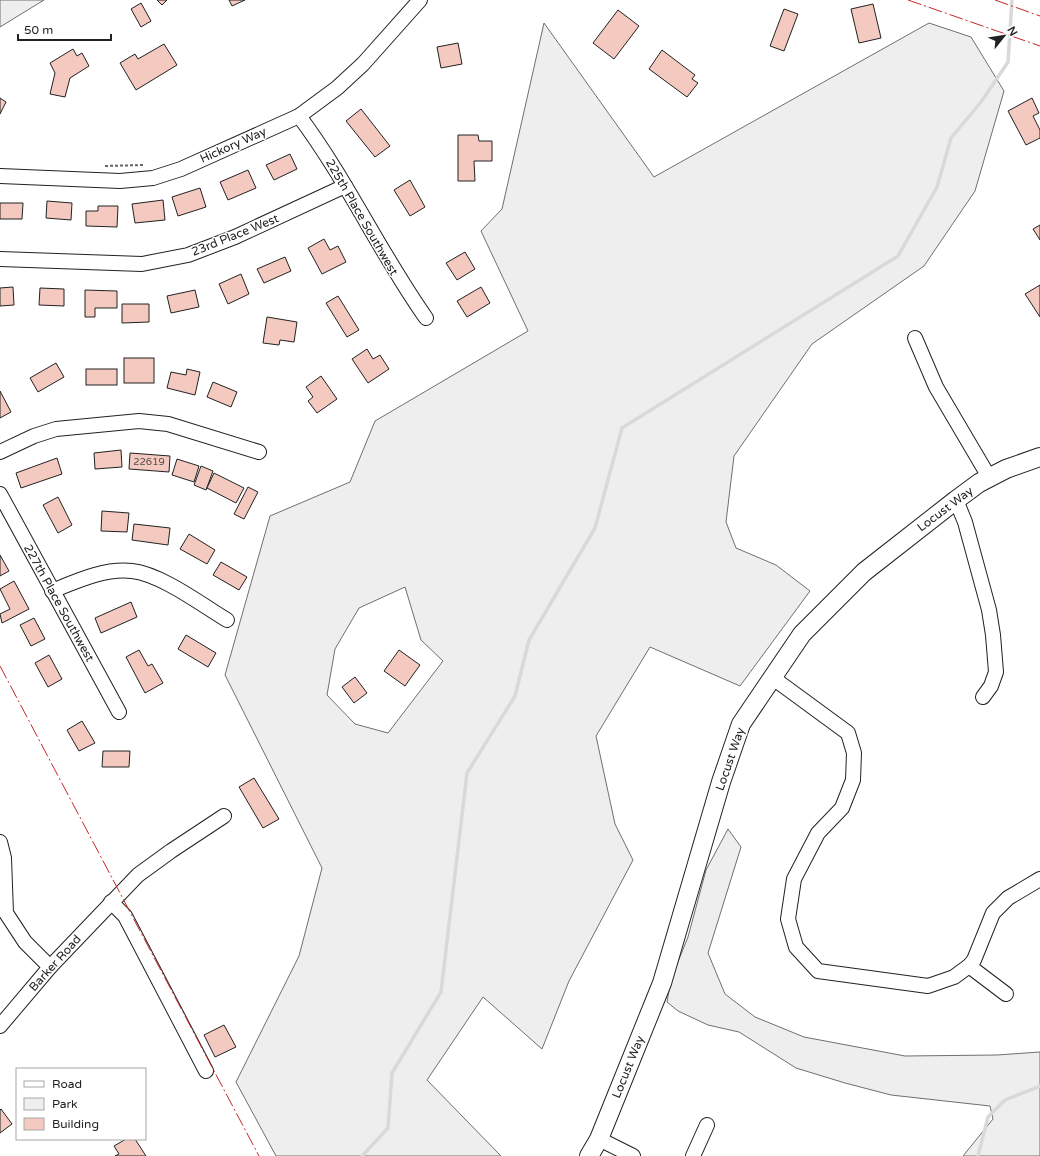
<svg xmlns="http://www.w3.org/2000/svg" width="1040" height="1156" font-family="'Varela Round',sans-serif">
	<rect width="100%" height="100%" fill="#fff"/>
	<g fill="#eee" stroke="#6f6f6f" fill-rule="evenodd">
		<polygon points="0,0 44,0 0,27"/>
		<path d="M544,23L654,177L929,23L971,37L1004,91L975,191L924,266L812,344L734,456L726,522L736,548L776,565L810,591L740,686L650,647L596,736L615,824L633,860L569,981L542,1049L483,997L427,1080L501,1156H276L236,1082L299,956L322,868L225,675L270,516L350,482L375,421L528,331L481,231L502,209ZM405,587L421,640L443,661L388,733L355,724L327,695L335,649L359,608Z"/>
		<polygon points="728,829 741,847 708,953 725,994 755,1017 804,1037 905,1056 997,1055 1040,1052 1040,1156 963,1156 993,1119 990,1106 891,1095 845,1083 796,1068 739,1032 708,1025 678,1011 667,1002 671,979 688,937 706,870"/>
	</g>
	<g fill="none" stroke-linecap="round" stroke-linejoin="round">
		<g stroke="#d9d9d9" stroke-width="3.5">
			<polyline points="362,1156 388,1128 392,1073 441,992 467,773 515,696 529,640 595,528 622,428 898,256 937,187 951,138 981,102 1008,62 1012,0"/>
			<polyline points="978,1156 988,1117 1005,1100 1040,1086"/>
		</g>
	</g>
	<g fill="#f3c9c0" stroke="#222">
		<polygon points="157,0 167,0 162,5"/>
		<polygon points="229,0 245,0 232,6"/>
		<polygon points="141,3 151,21 141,27 131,9"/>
		<polygon points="873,4 881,38 859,43 851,9"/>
		<polygon points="784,9 798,14 784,51 770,46"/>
		<polygon points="618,10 639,26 614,59 593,43"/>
		<polygon points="458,43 462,64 441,68 437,47"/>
		<polygon points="164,44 177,65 136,90 120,63 135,54 138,59"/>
		<polygon points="73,49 77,56 82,53 89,66 70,78 65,97 50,94 55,73 50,63"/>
		<polygon points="662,50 695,75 692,79 698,83 687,97 649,69"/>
		<polygon points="0,98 6,102 0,114"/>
		<polygon points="1032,98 1039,113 1033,116 1040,130 1040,138 1026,145 1008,111"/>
		<polygon points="361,109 390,146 375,157 346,121"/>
		<polygon points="458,135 478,135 479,141 492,141 492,161 474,161 475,181 458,181"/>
		<polygon points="290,154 297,169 274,180 266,165"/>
		<polygon points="248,170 256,188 228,200 220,182"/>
		<polygon points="410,180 425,207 410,216 394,190"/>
		<polygon points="200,188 206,207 178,216 172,197"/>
		<polygon points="163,200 165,220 135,223 132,204"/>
		<polygon points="47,201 72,203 71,220 46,218"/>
		<polygon points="0,203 23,203 22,219 0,219"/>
		<polygon points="98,206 118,206 117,227 86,226 86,211 98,211"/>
		<polygon points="1040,225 1040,240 1033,229"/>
		<polygon points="324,239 330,250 338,246 346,262 322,274 308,248"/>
		<polygon points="465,252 475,269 457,280 446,263"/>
		<polygon points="285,257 291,271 264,283 257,269"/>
		<polygon points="241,274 249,294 228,304 219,284"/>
		<polygon points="1040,285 1040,317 1025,294"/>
		<polygon points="13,287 14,305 0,306 0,288"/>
		<polygon points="481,287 490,303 467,317 457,301"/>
		<polygon points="40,288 64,289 64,306 39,305"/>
		<polygon points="85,290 117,291 117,308 95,308 95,317 85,317"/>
		<polygon points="195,290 199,307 171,313 167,296"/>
		<polygon points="338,296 359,330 347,337 326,303"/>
		<polygon points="122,304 149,304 149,322 122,323"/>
		<polygon points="267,317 297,322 294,342 280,340 279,345 263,343"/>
		<polygon points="367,349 373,359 380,355 389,369 368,383 352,359"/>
		<rect x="124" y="358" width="30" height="25"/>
		<polygon points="56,363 64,377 38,392 30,378"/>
		<rect x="86" y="369" width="31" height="16"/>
		<polygon points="187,369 200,372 195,395 167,388 171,372 186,375"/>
		<polygon points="321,376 337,399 317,413 308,401 313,397 306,387"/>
		<polygon points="213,382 237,392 231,407 207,397"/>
		<polygon points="0,391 11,412 0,418"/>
		<polygon points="121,450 122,467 95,469 94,453"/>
		<polygon points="130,453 170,456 169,472 129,469"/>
		<polygon points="57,458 62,474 21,488 16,473"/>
		<polygon points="177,459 199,466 194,482 172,475"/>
		<polygon points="201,466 213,471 206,490 194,485"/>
		<polygon points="214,473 244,488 236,503 207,488"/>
		<polygon points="248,487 258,492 244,519 234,514"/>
		<polygon points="58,497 72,525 58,533 43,505"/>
		<polygon points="102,511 129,513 127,532 101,531"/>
		<polygon points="134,524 170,528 168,545 132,540"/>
		<polygon points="189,534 215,550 207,564 180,549"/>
		<polygon points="0,555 9,571 0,576"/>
		<polygon points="221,562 247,577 239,590 213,575"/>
		<polygon points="14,581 29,609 2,623 0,614 10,609 0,589"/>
		<polygon points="131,602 137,617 101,633 95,618"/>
		<polygon points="34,618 45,639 31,646 20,625"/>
		<polygon points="186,635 216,653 208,667 178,649"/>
		<polygon points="139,650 148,666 152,664 163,683 145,693 126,657"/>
		<polygon points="399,650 420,665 405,686 384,671"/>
		<polygon points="49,655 62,679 48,687 35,663"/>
		<polygon points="355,677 367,693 354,703 342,687"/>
		<polygon points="82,721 95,743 79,751 67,730"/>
		<polygon points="103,751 130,751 129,767 102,767"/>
		<polygon points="254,778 279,819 263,828 239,787"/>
		<polygon points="224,1025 236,1047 215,1057 204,1035"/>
		<polygon points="1,1109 12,1124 0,1133 0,1110"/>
		<polygon points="126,1139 135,1139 146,1156 115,1156 119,1154 114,1146"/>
	</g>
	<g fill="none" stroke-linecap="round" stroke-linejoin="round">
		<defs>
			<g id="minor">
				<path d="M299,116C347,180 380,253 426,318"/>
				<polyline points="0,176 120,181 153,178 181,169 299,116 337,88 363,64 420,0"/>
				<polyline points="0,259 142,264 188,255 235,237 345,186"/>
				<polyline points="915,338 936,387 989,477"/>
				<polyline points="0,452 34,436 56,429 139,421 168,424 259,452"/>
				<polyline points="0,494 119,712"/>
				<polyline points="956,500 965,522 989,610 993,635 996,672 991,686 983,697"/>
				<path d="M52,591C77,581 104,568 132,571C161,574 202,605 227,620"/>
				<polyline points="773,678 848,733 854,753 853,780 842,808 818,833 794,879 788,919 796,947 818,971 928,986 954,977 969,966 974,960 993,913 1008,898 1040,879"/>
				<polyline points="0,842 4,858 6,913 25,942 50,967"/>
				<polyline points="111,902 125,916 206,1071"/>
				<polyline points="969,966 1006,994"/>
				<polyline points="0,1026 50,967 138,875 171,851 224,816"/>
				<polyline points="599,1139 633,1156"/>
				<polyline points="693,1156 707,1125"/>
			</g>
			<polyline id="major" points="589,1156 599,1139 662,983 721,782 741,724 802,634 864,572 956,500 979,483 1006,469 1040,457"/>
		</defs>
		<use href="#minor" stroke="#222" stroke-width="16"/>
		<use href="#major" stroke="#222" stroke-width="20"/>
		<polyline stroke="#646464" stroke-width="2" stroke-dasharray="3 2" stroke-linecap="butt" points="105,166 143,165"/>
		<use href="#minor" stroke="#fff" stroke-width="14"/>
		<use href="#major" stroke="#fff" stroke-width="18"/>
		<g stroke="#c62828" stroke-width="1" stroke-dasharray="14 3 2 3" stroke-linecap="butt">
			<polyline points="908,0 1040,46"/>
			<polyline points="995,0 1040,16"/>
			<polyline points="0,666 259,1156"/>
		</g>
	</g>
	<g text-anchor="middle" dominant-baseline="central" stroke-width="3" stroke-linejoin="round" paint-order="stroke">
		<g font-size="10" fill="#564c4a">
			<text x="149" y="462">22619</text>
		</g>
		<g font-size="12" fill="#222" stroke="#fff">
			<text transform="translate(233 145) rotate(-24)">Hickory Way</text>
			<text transform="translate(362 217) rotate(60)">225th Place Southwest</text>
			<text transform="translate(235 235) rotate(-22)">23rd Place West</text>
			<text transform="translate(945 509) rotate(-37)">Locust Way</text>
			<text transform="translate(59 603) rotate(61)">227th Place Southwest</text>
			<text transform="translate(730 759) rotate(-71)">Locust Way</text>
			<text transform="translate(55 963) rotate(-48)">Barker Road</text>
			<text transform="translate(628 1067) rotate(-68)">Locust Way</text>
		</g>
	</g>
	<rect x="16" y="1068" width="130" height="72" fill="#ffffff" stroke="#a7a7a7"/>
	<rect x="24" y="1081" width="20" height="6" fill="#ffffff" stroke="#a7a7a7"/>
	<text x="52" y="1088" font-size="12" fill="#222222">Road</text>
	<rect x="24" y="1098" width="20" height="12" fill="#eeeeee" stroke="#a7a7a7"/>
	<text x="52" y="1108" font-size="12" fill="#222222">Park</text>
	<rect x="24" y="1118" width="20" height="12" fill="#f3c9c0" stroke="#a7a7a7"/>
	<text x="52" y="1128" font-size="12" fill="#222222">Building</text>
	<g transform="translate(1004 36) rotate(60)" stroke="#ffffff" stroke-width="3" paint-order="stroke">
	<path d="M0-3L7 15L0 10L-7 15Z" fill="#222222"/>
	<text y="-6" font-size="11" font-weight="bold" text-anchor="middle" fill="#222222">N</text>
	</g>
	<path d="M18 34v6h93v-6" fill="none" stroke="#222222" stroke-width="2"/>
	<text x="24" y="34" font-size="12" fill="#222222" stroke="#ffffff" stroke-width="3" paint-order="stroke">50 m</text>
</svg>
